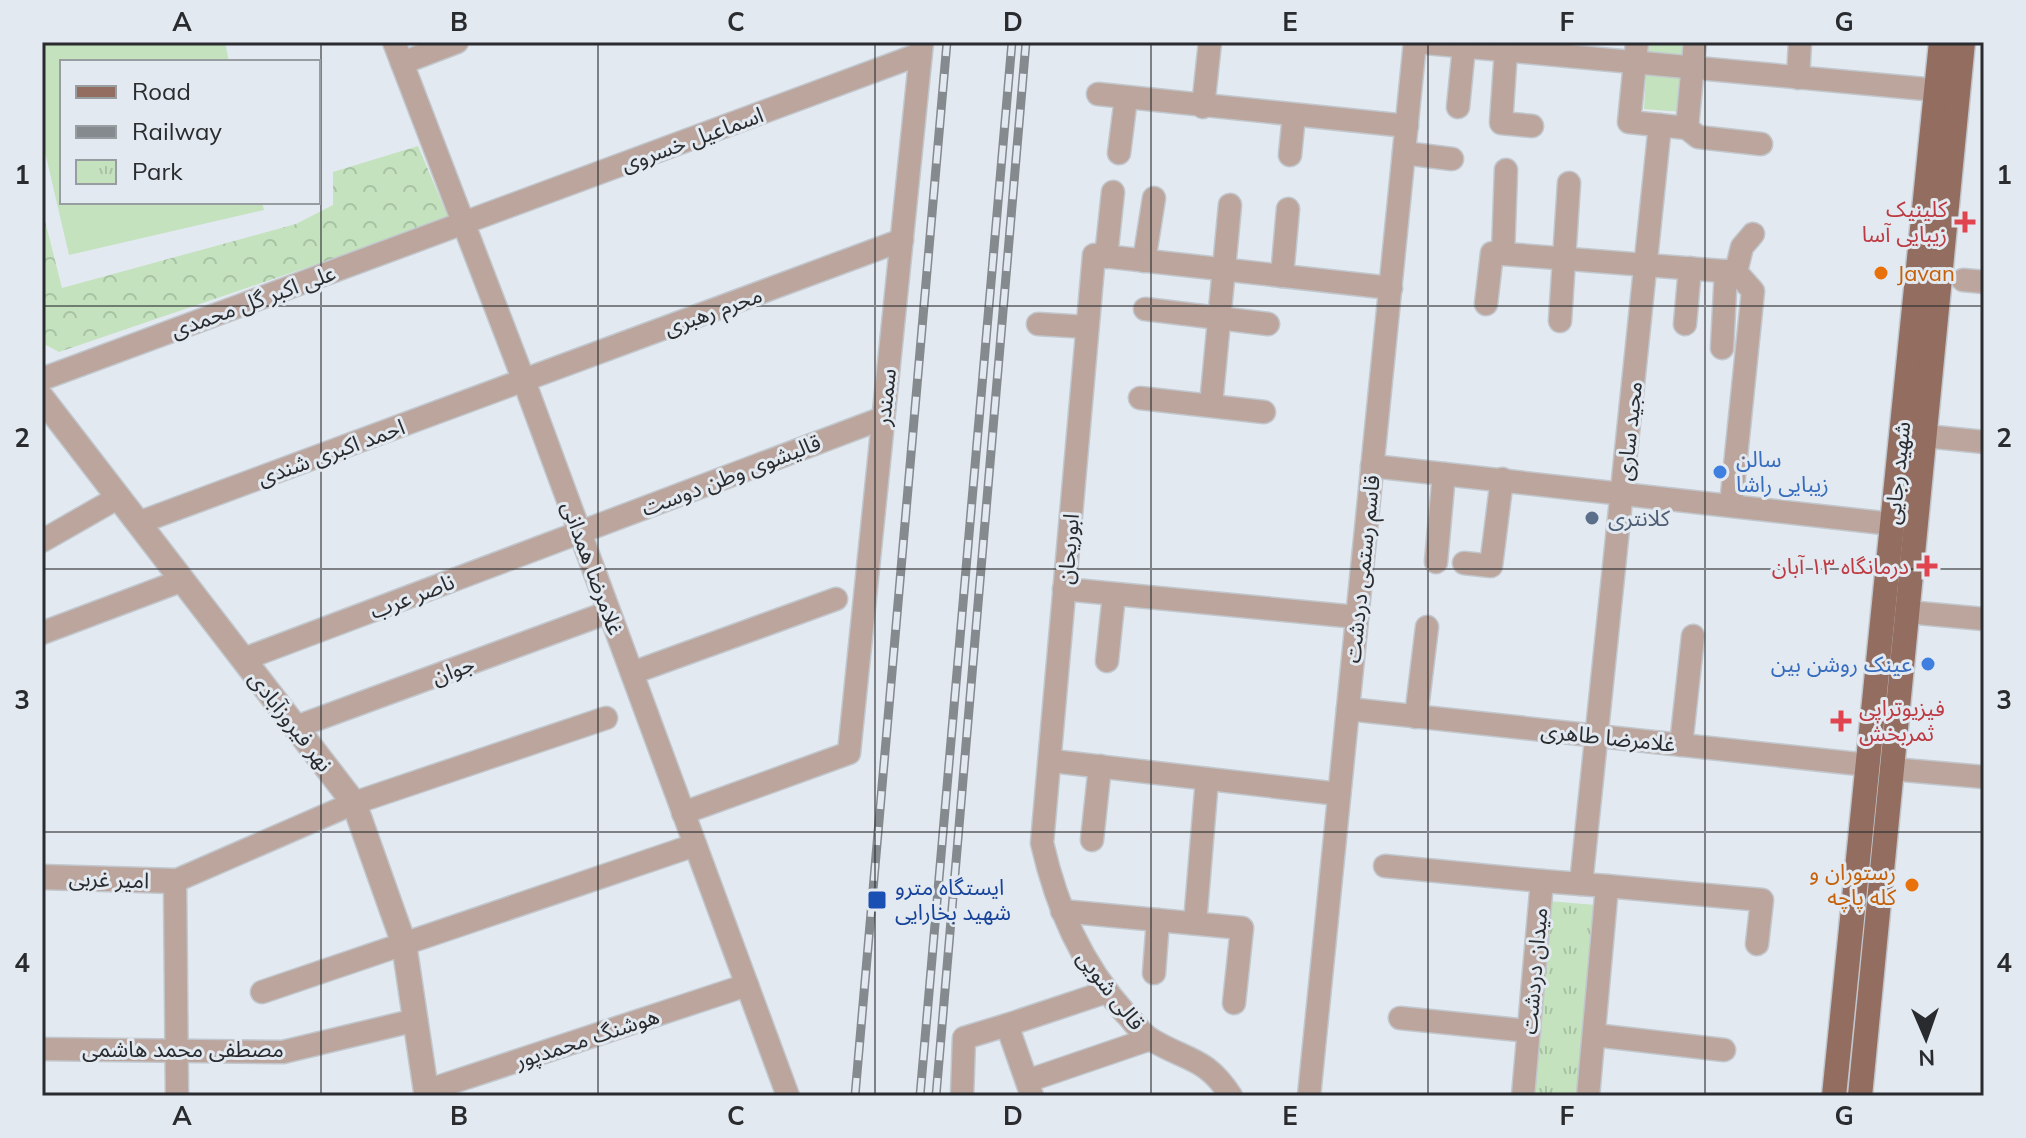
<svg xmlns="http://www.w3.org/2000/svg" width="2026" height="1138" font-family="Mulish,'Noto Sans Arabic',sans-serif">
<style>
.grass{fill:#c4e2be}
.forest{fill:url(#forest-crowns)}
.park{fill:url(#park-tufts)}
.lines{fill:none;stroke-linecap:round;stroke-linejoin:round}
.minor-casing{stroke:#c1c7cd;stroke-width:25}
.tertiary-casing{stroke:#c1c7cd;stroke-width:27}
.primary-casing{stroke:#c1c7cd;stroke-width:27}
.minor{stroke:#bba59d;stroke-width:22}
.tertiary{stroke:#bba59d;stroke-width:24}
.primary{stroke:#936d5f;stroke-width:24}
.rail-casing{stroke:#858a8f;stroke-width:9}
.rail{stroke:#e2e9f0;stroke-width:6;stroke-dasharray:18;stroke-linecap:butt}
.grid{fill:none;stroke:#292b2e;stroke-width:2;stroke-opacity:0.55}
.health-dot{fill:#e0444e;stroke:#e2e9f0;stroke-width:3}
.food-dot{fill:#e8710a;stroke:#e2e9f0;stroke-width:3}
.shop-dot{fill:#3f7fe0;stroke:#e2e9f0;stroke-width:3}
.service-dot{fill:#5c6f8a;stroke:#e2e9f0;stroke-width:3}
.transit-dot{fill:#1a4fb4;stroke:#e2e9f0;stroke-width:3}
.labels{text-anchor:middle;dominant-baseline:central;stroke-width:6;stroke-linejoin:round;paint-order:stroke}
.street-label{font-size:22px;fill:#292b2e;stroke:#e2e9f0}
.health-label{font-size:22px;fill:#be3a42;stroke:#e2e9f0;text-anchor:end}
.food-label{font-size:22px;fill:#c56008;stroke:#e2e9f0;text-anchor:start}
.shop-label{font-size:22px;fill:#366cbe;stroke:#e2e9f0;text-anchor:start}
.service-label{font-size:22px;fill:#4e5e75;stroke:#e2e9f0;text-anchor:start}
.transit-label{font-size:22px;fill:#164399;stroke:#e2e9f0;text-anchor:start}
.neatline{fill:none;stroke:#292b2e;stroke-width:3}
.grid-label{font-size:26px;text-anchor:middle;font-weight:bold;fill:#292b2e}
</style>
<defs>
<pattern id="forest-crowns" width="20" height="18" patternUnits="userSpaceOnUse" patternTransform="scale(2)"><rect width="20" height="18" fill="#c4e2be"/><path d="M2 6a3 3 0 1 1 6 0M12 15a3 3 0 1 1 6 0" fill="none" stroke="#a8c2a4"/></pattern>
<pattern id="park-tufts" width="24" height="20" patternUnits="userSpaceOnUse" patternTransform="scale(2)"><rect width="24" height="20" fill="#c4e2be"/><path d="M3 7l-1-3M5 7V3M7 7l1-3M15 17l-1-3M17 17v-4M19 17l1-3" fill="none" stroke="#a8c2a4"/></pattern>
</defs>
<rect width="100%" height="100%" fill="#e2e9f0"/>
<!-- grass -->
<g class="grass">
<polygon points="42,42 225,42 229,62 62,62 62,202 262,202 264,210 69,255 42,139"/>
<polygon points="1648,42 1686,42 1682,112 1644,109"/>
</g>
<!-- forest -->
<polygon class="forest" points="418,146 449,219 59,352 42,343 42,209 62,288 296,224 333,205 333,172"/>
<!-- park -->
<polygon class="park" points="1549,901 1595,905 1578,1096 1532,1096"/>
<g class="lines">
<defs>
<g id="minor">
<polyline points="394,42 524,381 788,1096"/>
<polyline points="1415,42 1936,90"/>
<polyline points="1637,42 1629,122 1687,128 1695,42"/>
<polyline points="1506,50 1501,123 1532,126"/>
<polyline points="402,63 457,42"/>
<polyline points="1798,78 1800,42"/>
<polyline points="1098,94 1407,126"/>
<polyline points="1203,107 1210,42"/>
<polyline points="1458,107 1464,47"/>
<polyline points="1687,128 1698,137 1761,144"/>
<polyline points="1119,153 1126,98"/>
<polyline points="1404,153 1452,159"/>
<polyline points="1290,155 1294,115"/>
<polyline points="1503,254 1506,170"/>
<polyline points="1106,257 1113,192"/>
<polyline points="1144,261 1154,198"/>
<polyline points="1736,272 1742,247 1753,234"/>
<polyline points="1282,276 1288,209"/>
<polyline points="1963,280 1984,282"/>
<polyline points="1486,304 1492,253 1736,272"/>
<polyline points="1145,309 1268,324"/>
<polyline points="1560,321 1569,183"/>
<polyline points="1038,324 1087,327"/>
<polyline points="1685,324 1690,268"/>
<polyline points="1722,348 1726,271"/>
<polyline points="42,379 920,54"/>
<polyline points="1140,398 1264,412"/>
<polyline points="1211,405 1230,205"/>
<polyline points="1925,436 1984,442"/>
<polyline points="1372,466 1892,524"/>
<polyline points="1731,505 1753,291 1736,272"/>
<polyline points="138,523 902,240"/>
<polyline points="42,541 119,497"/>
<polyline points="1436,562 1444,474"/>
<polyline points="1464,563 1491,566 1502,479"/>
<polyline points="1064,589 1357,617"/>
<polyline points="1907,612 1984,619"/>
<polyline points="42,633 183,580"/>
<polyline points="244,659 883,418"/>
<polyline points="1107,661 1114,595"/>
<polyline points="632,673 836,599"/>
<polyline points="1348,709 1868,765"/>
<polyline points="1416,717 1427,627"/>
<polyline points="296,727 609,612"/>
<polyline points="1681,745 1693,636"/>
<polyline points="1061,762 1339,794"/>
<polyline points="1892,769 1984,777"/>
<polyline points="683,813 849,753 922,42"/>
<polyline points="1092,840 1100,766"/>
<polyline points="1385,866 1542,881"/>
<polyline points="1581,884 1660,125"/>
<polyline points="1607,886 1762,900 1757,944"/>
<polyline points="1062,911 1242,928 1234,1003"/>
<polyline points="1195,923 1207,779"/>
<polyline points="1154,973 1158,920"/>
<polyline points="262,992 695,845"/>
<polyline points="1400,1018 1529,1031"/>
<polyline points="1007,1025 1106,992"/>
<polyline points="1594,1035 1724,1050"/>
<polyline points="42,1049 283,1052 416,1020"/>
<polyline points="1027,1081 1150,1039"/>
<polyline points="426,1091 747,985"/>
<polyline points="177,1096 175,881 354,803 606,718"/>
<polyline points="962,1096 964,1038 1007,1025 1032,1096"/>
<path d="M1231,1096C1206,1057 1187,1061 1152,1040C1142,1035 1134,1022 1126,1014C1081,964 1057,908 1042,843L1094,255L1391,288"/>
<polyline points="1309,1096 1415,42"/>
<polyline points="1523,1096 1542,881 1607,886 1588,1096"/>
</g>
<g id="tertiary">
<polyline points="42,398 354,803 404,944 426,1091 430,1096"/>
<polyline points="42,877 175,881"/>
</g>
<g id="primary">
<polyline points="1834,1096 1941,42"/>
<polyline points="1860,1096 1963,42"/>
</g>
</defs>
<!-- minor casing -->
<use href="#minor" class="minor-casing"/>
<!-- tertiary casing -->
<use href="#tertiary" class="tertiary-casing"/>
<!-- primary casing -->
<use href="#primary" class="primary-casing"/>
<!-- minor -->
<use href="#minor" class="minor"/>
<!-- tertiary -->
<use href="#tertiary" class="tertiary"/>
<!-- primary -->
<use href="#primary" class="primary"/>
<defs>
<g id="rail">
<polyline points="855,1096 947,42"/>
<polyline points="920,1096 1012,42"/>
<polyline points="936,1096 1026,42"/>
</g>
</defs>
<!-- rail casing -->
<use href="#rail" class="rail-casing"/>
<!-- rail -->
<use href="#rail" class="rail"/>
</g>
<!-- grid -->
<path class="grid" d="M321,42V1096M598,42V1096M875,42V1096M1151,42V1096M1428,42V1096M1705,42V1096M42,306H1984M42,569H1984M42,832H1984"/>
<!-- markers -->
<g class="health-dot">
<path d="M1961 210h8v8h8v8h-8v8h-8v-8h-8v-8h8z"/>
<path d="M1923 554h8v8h8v8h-8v8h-8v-8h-8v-8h8z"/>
<path d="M1837 709h8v8h8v8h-8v8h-8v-8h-8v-8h8z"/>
</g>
<g class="food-dot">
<circle cx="1881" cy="273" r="8"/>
<circle cx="1912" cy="885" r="8"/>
</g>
<g class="shop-dot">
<circle cx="1720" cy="472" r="8"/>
<circle cx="1928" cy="664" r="8"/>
</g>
<circle class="service-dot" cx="1592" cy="518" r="8"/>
<rect class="transit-dot" x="867" y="890" width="20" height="20" rx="4"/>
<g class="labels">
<!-- street labels -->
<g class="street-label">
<text transform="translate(692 139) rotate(-20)">اسماعیل خسروی</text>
<text transform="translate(253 301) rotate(-20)">علی اکبر گل محمدی</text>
<text transform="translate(713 311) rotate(-20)">محرم رهبری</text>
<text transform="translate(885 397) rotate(-84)">سمندر</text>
<text transform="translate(1629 431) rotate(-84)">مجید ساری</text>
<text transform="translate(331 452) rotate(-20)">احمد اکبری شندی</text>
<text transform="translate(1897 473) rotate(-84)">شهید رجایی</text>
<text transform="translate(731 475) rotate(-21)">قالیشوی وطن دوست</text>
<text transform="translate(1068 549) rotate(-85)">ابوریحان</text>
<text transform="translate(593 568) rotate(70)">غلامرضا همدانی</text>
<text transform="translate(1362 569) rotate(-84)">قاسم رستمی دردشت</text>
<text transform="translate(412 596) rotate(-21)">ناصر عرب</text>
<text transform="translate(453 670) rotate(-20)">جوان</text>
<text transform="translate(291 721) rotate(52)">نهر فیروزآبادی</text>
<text transform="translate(1608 737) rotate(6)">غلامرضا طاهری</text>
<text transform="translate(109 879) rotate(2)">امیر غربی</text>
<text transform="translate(1534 971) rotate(-85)">میدان دردشت</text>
<text transform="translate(1111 990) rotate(52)">قالی شویی</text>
<text transform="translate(587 1038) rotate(-18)">هوشنگ محمدپور</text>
<text x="183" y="1049">مصطفی محمد هاشمی</text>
</g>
<!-- health labels -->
<g class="health-label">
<text x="1947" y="209">کلینیک<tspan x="1947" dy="25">زیبایی آسا</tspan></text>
<text x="1909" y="566">درمانگاه ۱۳ آبان</text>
<text x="1859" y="708" text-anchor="start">فیزیوتراپی<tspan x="1859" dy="25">ثمربخش</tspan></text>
</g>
<!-- food labels -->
<g class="food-label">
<text x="1897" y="273">Javan</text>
<text x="1896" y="872" text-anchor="end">رستوران و<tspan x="1896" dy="25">کله پاچه</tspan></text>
</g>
<!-- shop labels -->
<g class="shop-label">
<text x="1736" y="459">سالن<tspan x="1736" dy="25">زیبایی راشا</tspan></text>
<text x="1912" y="664" text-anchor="end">عینک روشن بین</text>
</g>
<!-- service labels -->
<g class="service-label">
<text x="1608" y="518">کلانتری</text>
</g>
<!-- transit labels -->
<g class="transit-label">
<text x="895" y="887">ایستگاه مترو<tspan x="895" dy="25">شهید بخارایی</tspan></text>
</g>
</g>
<!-- border -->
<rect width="2026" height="1138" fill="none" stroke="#e2e9f0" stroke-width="88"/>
<!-- legend -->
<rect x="60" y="60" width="260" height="144" fill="#e2e9f0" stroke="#989da2" stroke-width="2"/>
<rect x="76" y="86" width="40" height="12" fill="#936d5f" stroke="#989da2" stroke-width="2"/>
<text x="132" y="100" font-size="24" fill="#292b2e">Road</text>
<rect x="76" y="126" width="40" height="12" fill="#858a8f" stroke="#989da2" stroke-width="2"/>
<text x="132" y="140" font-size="24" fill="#292b2e">Railway</text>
<rect x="76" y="160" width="40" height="24" fill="url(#park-tufts)" stroke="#989da2" stroke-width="2"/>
<text x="132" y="180" font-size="24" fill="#292b2e">Park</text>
<!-- north arrow -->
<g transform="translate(1926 1038) rotate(178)" stroke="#e2e9f0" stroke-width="6" paint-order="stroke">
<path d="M0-6L14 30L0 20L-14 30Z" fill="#292b2e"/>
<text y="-12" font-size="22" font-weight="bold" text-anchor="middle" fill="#292b2e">N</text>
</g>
<rect x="44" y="44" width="1938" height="1050" class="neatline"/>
<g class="grid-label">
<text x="182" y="31">A</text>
<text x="459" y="31">B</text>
<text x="736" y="31">C</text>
<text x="1013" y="31">D</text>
<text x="1290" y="31">E</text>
<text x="1567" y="31">F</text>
<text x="1844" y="31">G</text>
<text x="22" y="184">1</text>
<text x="2004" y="184">1</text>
<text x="22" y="447">2</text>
<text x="2004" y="447">2</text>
<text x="22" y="709">3</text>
<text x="2004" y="709">3</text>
<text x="22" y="972">4</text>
<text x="2004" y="972">4</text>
<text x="182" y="1125">A</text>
<text x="459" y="1125">B</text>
<text x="736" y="1125">C</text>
<text x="1013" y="1125">D</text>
<text x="1290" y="1125">E</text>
<text x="1567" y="1125">F</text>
<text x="1844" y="1125">G</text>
</g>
</svg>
